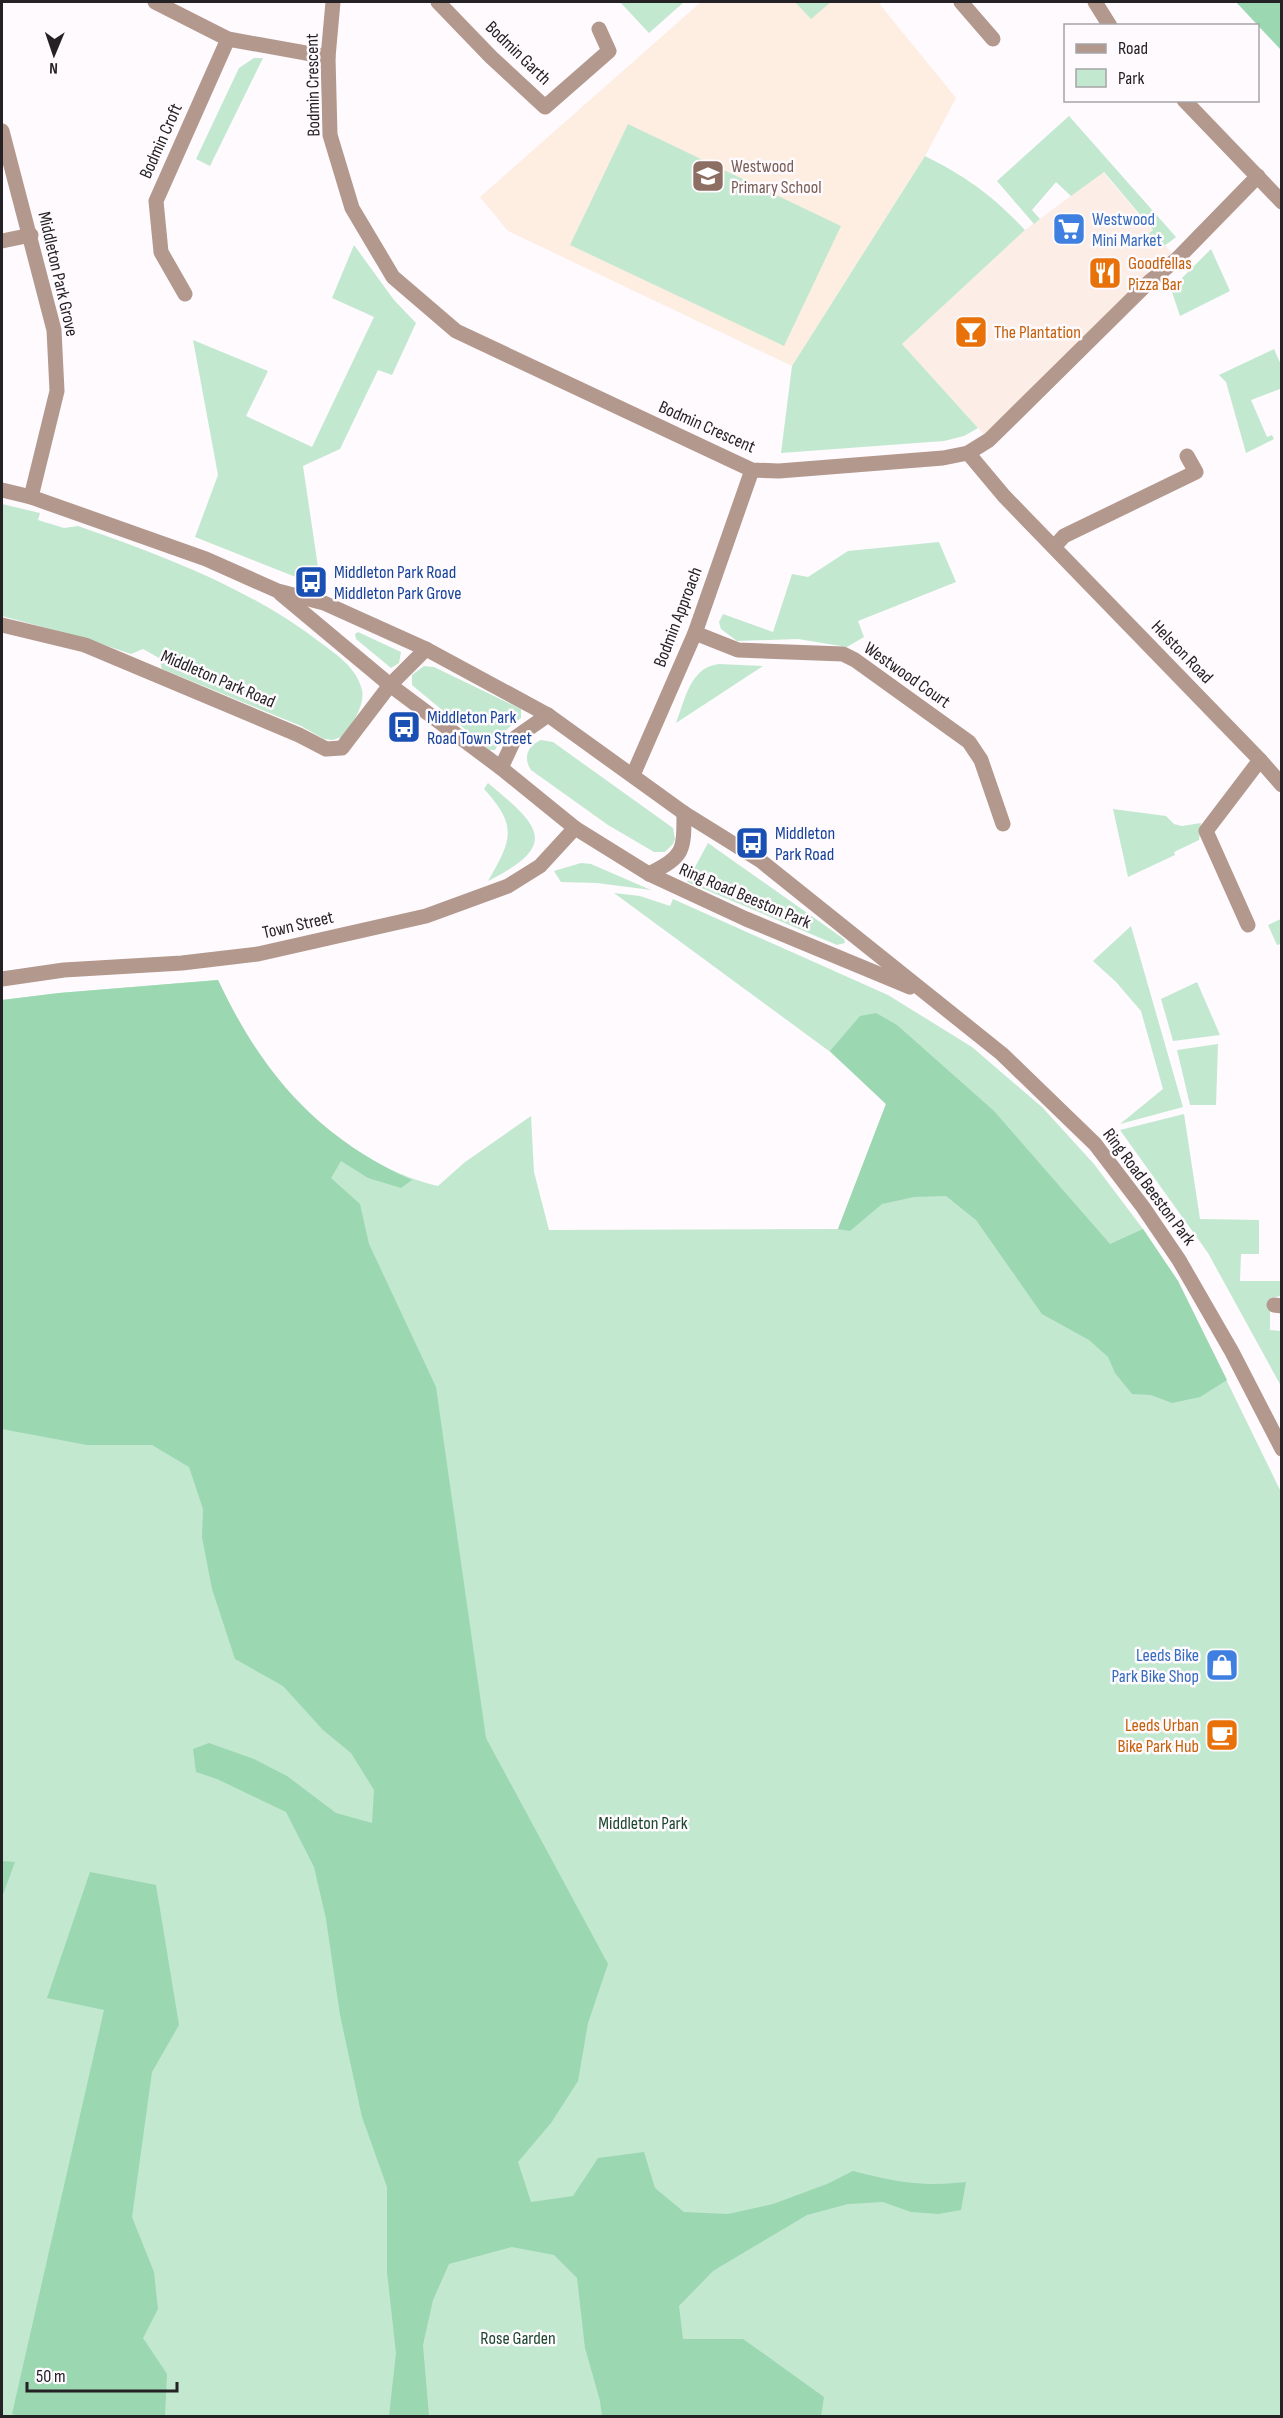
<svg xmlns="http://www.w3.org/2000/svg" width="1283" height="2418" font-family="'Sofia Sans Condensed',sans-serif">
<style>
.commercial{fill:#fceee7}
.education{fill:#feeee2}
.green{fill:#c3e8d0}
.forest{fill:#9bd7b1}
.lines{fill:none;stroke-linecap:round;stroke-linejoin:round}
.minor{stroke:#b3988d;stroke-width:15}
.tertiary{stroke:#b3988d;stroke-width:15}
.labels{text-anchor:middle;dominant-baseline:central;stroke-width:5;stroke-linejoin:round;paint-order:stroke}
.street-label{font-size:18px;fill:#242224;stroke:#fefafe}
.education-label{font-size:18px;fill:#785e54;stroke:#fefafe;text-anchor:start}
.shop-label{font-size:18px;fill:#366cbe;stroke:#fefafe;text-anchor:start}
.food-label{font-size:18px;fill:#c56008;stroke:#fefafe;text-anchor:start}
.transit-label{font-size:18px;fill:#164399;stroke:#fefafe;text-anchor:start}
.park-label{font-size:18px;fill:#1a472e;stroke:#fefafe}
</style>
<rect width="100%" height="100%" fill="#fefafe"/>
<!-- commercial -->
<polygon class="commercial" points="1103,172 1177,259 989,440 902,344 1025,230"/>
<!-- education -->
<polygon class="education" points="701,2 878,2 956,98 925,156 792,366 508,231 480,197"/>
<!-- green -->
<g class="green">
<polygon points="620,2 684,2 649,33"/>
<polygon points="795,2 831,2 811,19"/>
<polygon points="254,58 263,58 210,166 196,159 239,68"/>
<path d="M1069,116L1176,237C1165,246 1160,250 1146,245L1142,240L1153,230L1104,172L1071,196L1056,182L1032,210L1040,219L1034,224L997,181Z"/>
<polygon points="628,124 841,226 784,346 570,245"/>
<path d="M925,156C967,177 993,196 1025,230L902,344L978,428L964,436L944,441L781,453L792,366Z"/>
<polygon points="354,245 394,300 416,323 392,375 378,370 340,449 303,466 321,587 195,537 218,475 193,340 268,371 246,416 312,447 374,317 332,298"/>
<polygon points="1211,249 1230,291 1180,316 1171,289"/>
<polygon points="1274,349 1281,365 1281,391 1280,389 1251,400 1267,437 1272,435 1274,439 1246,453 1226,382 1219,375"/>
<path d="M2,504L40,513L38,520L64,528L78,526C163,556 248,587 321,643C337,655 357,668 362,690C365,707 352,723 344,736L333,740L324,739L301,726L162,669L159,658L143,649L131,654L90,640L2,616Z"/>
<polygon points="939,542 956,582 858,621 864,637 847,647 798,639 737,641 721,629 719,622 723,614 773,632 792,574 808,577 848,551"/>
<polygon points="358,632 401,652 399,663 391,668 356,639 355,634"/>
<path d="M719,664L763,666L676,723C685,700 690,667 719,664Z"/>
<polygon points="424,666 434,667 521,709 521,718 507,729 495,750 490,750 412,685 412,675"/>
<path d="M541,740L553,742L673,828L675,839L673,844L665,852H654L608,825L531,770C523,758 527,746 541,740Z"/>
<path d="M488,783C538,825 562,844 488,881C512,840 518,826 484,789Z"/>
<polygon points="1113,809 1166,816 1174,824 1182,826 1201,823 1199,840 1174,852 1175,855 1128,877"/>
<polygon points="708,843 844,939 845,943 837,945 687,882"/>
<polygon points="581,863 591,864 651,890 597,883 561,882 554,871"/>
<path d="M614,893L640,896L670,906L673,899L888,995L972,1047L1042,1107L1094,1164L1143,1229L1178,1281L1281,1492V2416H2V1000L59,993L218,980C228,1001 238,1022 250,1042C291,1108 361,1168 438,1186L465,1162L531,1116L534,1172L549,1230L838,1229L886,1104L829,1051Z"/>
<polygon points="1281,919 1281,944 1277,945 1268,925"/>
<polygon points="1131,926 1183,1107 1120,1124 1163,1089 1141,1011 1116,982 1093,961"/>
<polygon points="1197,982 1220,1035 1173,1041 1161,999"/>
<polygon points="1218,1044 1216,1105 1190,1105 1177,1050"/>
<polygon points="1184,1114 1200,1219 1259,1220 1259,1254 1241,1254 1240,1281 1281,1281 1281,1296 1270,1298 1270,1330 1281,1331 1281,1386 1208,1253 1120,1130"/>
</g>
<!-- forest -->
<g class="forest">
<polygon points="1236,2 1281,2 1281,50"/>
<path d="M218,980C262,1073 317,1137 412,1180L401,1188L368,1178L341,1161L331,1178L360,1204L369,1244L436,1387L486,1738L608,1964L588,2023L578,2081L551,2123L518,2162L531,2202L573,2196L598,2158L644,2152L655,2188L684,2212L728,2214L773,2204L827,2184L853,2171C897,2182 920,2187 966,2182L961,2210L938,2214L911,2212L883,2202L848,2204L807,2215L713,2271L679,2306L683,2339H743L824,2397L821,2416H602L600,2401L585,2348L577,2278L554,2255L512,2247L449,2264L433,2300L423,2345L429,2416H389L396,2353L387,2272V2187L362,2117L340,2015L326,1919L314,1867L286,1812L217,1779L196,1772L193,1749L209,1743L254,1759L287,1776L336,1813L372,1823L374,1790L351,1753L323,1730L283,1686L235,1659L212,1589L202,1537L203,1509L189,1467L152,1445H87L2,1429V1000L59,993Z"/>
<polygon points="876,1013 897,1025 994,1111 1110,1244 1143,1229 1178,1281 1227,1380 1200,1397 1172,1403 1151,1395 1132,1394 1115,1373 1108,1357 1089,1340 1042,1314 976,1220 946,1196 914,1197 882,1204 850,1231 838,1229 886,1104 830,1051 860,1016"/>
<polygon points="2,1861 15,1862 2,1897"/>
<polygon points="90,1872 156,1885 179,2025 152,2072 132,2217 154,2272 158,2309 143,2338 167,2374 165,2416 20,2416 12,2414 104,2010 47,1998"/>
</g>
<g class="lines">
<!-- minor -->
<g class="minor">
<polyline points="155,2 228,39 328,57"/>
<polyline points="333,2 328,57 330,135 352,208 393,277 456,331 752,470 779,471 943,458 968,453 989,440 1149,282 1177,259 1258,176"/>
<polyline points="438,2 491,57 545,107 609,51 599,29"/>
<polyline points="961,2 993,39"/>
<polyline points="1095,2 1110,26"/>
<polyline points="1184,100 1282,202"/>
<polyline points="2,131 54,330 57,391 31,497"/>
<polyline points="2,241 31,235"/>
<polyline points="185,294 161,252 156,201 228,39"/>
<polyline points="968,453 1004,496 1260,760 1282,785"/>
<polyline points="1054,547 1064,536 1196,472 1187,456"/>
<polyline points="2,625 85,645 299,735 326,749 342,748 390,685 426,649"/>
<polyline points="695,633 738,650 843,654 855,660 969,742 981,760 1003,824"/>
<polyline points="633,775 695,633 752,470"/>
<polyline points="1248,925 1206,831 1260,760"/>
<polyline points="1274,1305 1282,1306"/>
</g>
<!-- tertiary -->
<g class="tertiary">
<polyline points="2,490 31,497 206,559 278,591 324,603 426,649 548,715 684,813 761,861 1002,1054 1095,1144 1143,1207 1179,1260 1232,1352 1282,1449"/>
<polyline points="281,594 390,685 501,768 575,828 649,874 746,919 910,987"/>
<polyline points="501,768 515,738 548,715"/>
<path d="M649,874C684,856 684,852 684,813"/>
<polyline points="2,979 64,970 182,963 258,954 426,916 508,886 540,866 575,828"/>
</g>
</g>
<!-- icons -->
<defs>
<symbol id="school-square" viewBox="-11 -11 22 22"><rect x="-9" y="-9" width="18" height="18" rx="4" fill="#8d6e63" stroke="#fefafe"/><path d="M0-5L7-2L0 1L-7-2ZM-4 1L0 2.5L4 1V4Q0 6-4 4Z" fill="#fff"/></symbol>
<symbol id="supermarket-square" viewBox="-11 -11 22 22"><rect x="-9" y="-9" width="18" height="18" rx="4" fill="#3f7fe0" stroke="#fefafe"/><path d="M-6-5.5h2.5l.6 2H6L4.5 2H-2.5L-4.4-4H-6ZM-1.5 3.2a1.3 1.3 0 1 0 .1 0ZM3 3.2a1.3 1.3 0 1 0 .1 0Z" fill="#fff"/></symbol>
<symbol id="restaurant-square" viewBox="-11 -11 22 22"><rect x="-9" y="-9" width="18" height="18" rx="4" fill="#e8710a" stroke="#fefafe"/><path d="M-5-6h1v4h1v-4h1v4h1v-4h1v5L-1.5 .5V6h-2V.5L-5-1ZM5-6V6H3V1.5H1.5Q1.5-4 5-6Z" fill="#fff"/></symbol>
<symbol id="bar-square" viewBox="-11 -11 22 22"><rect x="-9" y="-9" width="18" height="18" rx="4" fill="#e8710a" stroke="#fefafe"/><path d="M-6-5H6L.8 .8V4.5H3.5V6h-7V4.5H-.8V.8Z" fill="#fff"/></symbol>
<symbol id="bus-square" viewBox="-11 -11 22 22"><rect x="-9" y="-9" width="18" height="18" rx="4" fill="#1a4fb4" stroke="#fefafe"/><path d="M-5-6H5V4H4V6H2V4H-2V6H-4V4H-5ZM-3.5-4V0h7V-4ZM-3.5 1.2v1.5H-2V1.2ZM2 1.2v1.5H3.5V1.2Z" fill="#fff"/></symbol>
<symbol id="shop-square" viewBox="-11 -11 22 22"><rect x="-9" y="-9" width="18" height="18" rx="4" fill="#3f7fe0" stroke="#fefafe"/><path d="M-5-2.5h2.3a2.7 3.5 0 0 1 5.4 0H5L5.5 6h-11ZM-1.5-2.5h3a1.5 2.3 0 0 0-3 0Z" fill="#fff"/></symbol>
<symbol id="cafe-square" viewBox="-11 -11 22 22"><rect x="-9" y="-9" width="18" height="18" rx="4" fill="#e8710a" stroke="#fefafe"/><path d="M-5.5-4.5H6V0H3Q3 3.5 0 3.5H-2.5Q-5.5 3.5-5.5 0ZM3-3.2v2h1.7v-2ZM-6 4.5H4V6H-6Z" fill="#fff"/></symbol>
</defs>
<g fill-rule="evenodd">
<use href="#school-square" x="689" y="157" width="38" height="38"/>
<use href="#supermarket-square" x="1050" y="210" width="38" height="38"/>
<use href="#restaurant-square" x="1086" y="254" width="38" height="38"/>
<use href="#bar-square" x="952" y="313" width="38" height="38"/>
<use href="#bus-square" x="292" y="563" width="38" height="38"/>
<use href="#bus-square" x="385" y="708" width="38" height="38"/>
<use href="#bus-square" x="733" y="824" width="38" height="38"/>
<use href="#shop-square" x="1203" y="1646" width="38" height="38"/>
<use href="#cafe-square" x="1203" y="1716" width="38" height="38"/>
</g>
<g class="labels">
<!-- street labels -->
<g class="street-label">
<text transform="translate(518 53) rotate(44)">Bodmin Garth</text>
<text transform="translate(313 85) rotate(-91)">Bodmin Crescent</text>
<text transform="translate(161 141) rotate(-66)">Bodmin Croft</text>
<text transform="translate(58 274) rotate(77)">Middleton Park Grove</text>
<text transform="translate(707 427) rotate(24)">Bodmin Crescent</text>
<text transform="translate(678 617) rotate(-69)">Bodmin Approach</text>
<text transform="translate(1182 652) rotate(46)">Helston Road</text>
<text transform="translate(907 675) rotate(35)">Westwood Court</text>
<text transform="translate(218 679) rotate(23)">Middleton Park Road</text>
<text transform="translate(745 896) rotate(23)">Ring Road Beeston Park</text>
<text transform="translate(298 925) rotate(-13)">Town Street</text>
<text transform="translate(1149 1187) rotate(53)">Ring Road Beeston Park</text>
</g>
<!-- education labels -->
<g class="education-label">
<text x="731" y="166">Westwood<tspan x="731" dy="21">Primary School</tspan></text>
</g>
<!-- shop labels -->
<g class="shop-label">
<text x="1092" y="219">Westwood<tspan x="1092" dy="21">Mini Market</tspan></text>
<text x="1199" y="1655" text-anchor="end">Leeds Bike<tspan x="1199" dy="21">Park Bike Shop</tspan></text>
</g>
<!-- food labels -->
<g class="food-label">
<text x="1128" y="263">Goodfellas<tspan x="1128" dy="21">Pizza Bar</tspan></text>
<text x="994" y="332">The Plantation</text>
<text x="1199" y="1725" text-anchor="end">Leeds Urban<tspan x="1199" dy="21">Bike Park Hub</tspan></text>
</g>
<!-- transit labels -->
<g class="transit-label">
<text x="334" y="572">Middleton Park Road<tspan x="334" dy="21">Middleton Park Grove</tspan></text>
<text x="427" y="717">Middleton Park<tspan x="427" dy="21">Road Town Street</tspan></text>
<text x="775" y="833">Middleton<tspan x="775" dy="21">Park Road</tspan></text>
</g>
<!-- park labels -->
<g class="park-label">
<text x="643" y="1823">Middleton Park</text>
<text x="518" y="2338">Rose Garden</text>
</g>
</g>
<!-- border -->
<rect width="1283" height="2418" fill="none" stroke="#242224" stroke-width="6"/>
<!-- legend -->
<rect x="1064" y="24" width="195" height="78" fill="#fefafe" stroke="#a7a4a7" stroke-width="1.5"/>
<rect x="1076" y="44" width="30" height="9" fill="#b3988d" stroke="#a7a4a7" stroke-width="1.5"/>
<text x="1118" y="54" font-size="18" fill="#242224">Road</text>
<rect x="1076" y="69" width="30" height="18" fill="#c3e8d0" stroke="#a7a4a7" stroke-width="1.5"/>
<text x="1118" y="84" font-size="18" fill="#242224">Park</text>
<!-- north arrow -->
<g transform="translate(54 54) rotate(182)" stroke="#fefafe" stroke-width="4.5" paint-order="stroke">
<path d="M0-4.5L10 22L0 15L-10 22Z" fill="#242224"/>
<text y="-9" font-size="16" font-weight="bold" text-anchor="middle" fill="#242224">N</text>
</g>
<!-- scale -->
<path d="M27 2382v9h150v-9" fill="none" stroke="#242224" stroke-width="3"/>
<text x="36" y="2382" font-size="18" fill="#242224" stroke="#fefafe" stroke-width="4.5" paint-order="stroke">50 m</text>
</svg>
